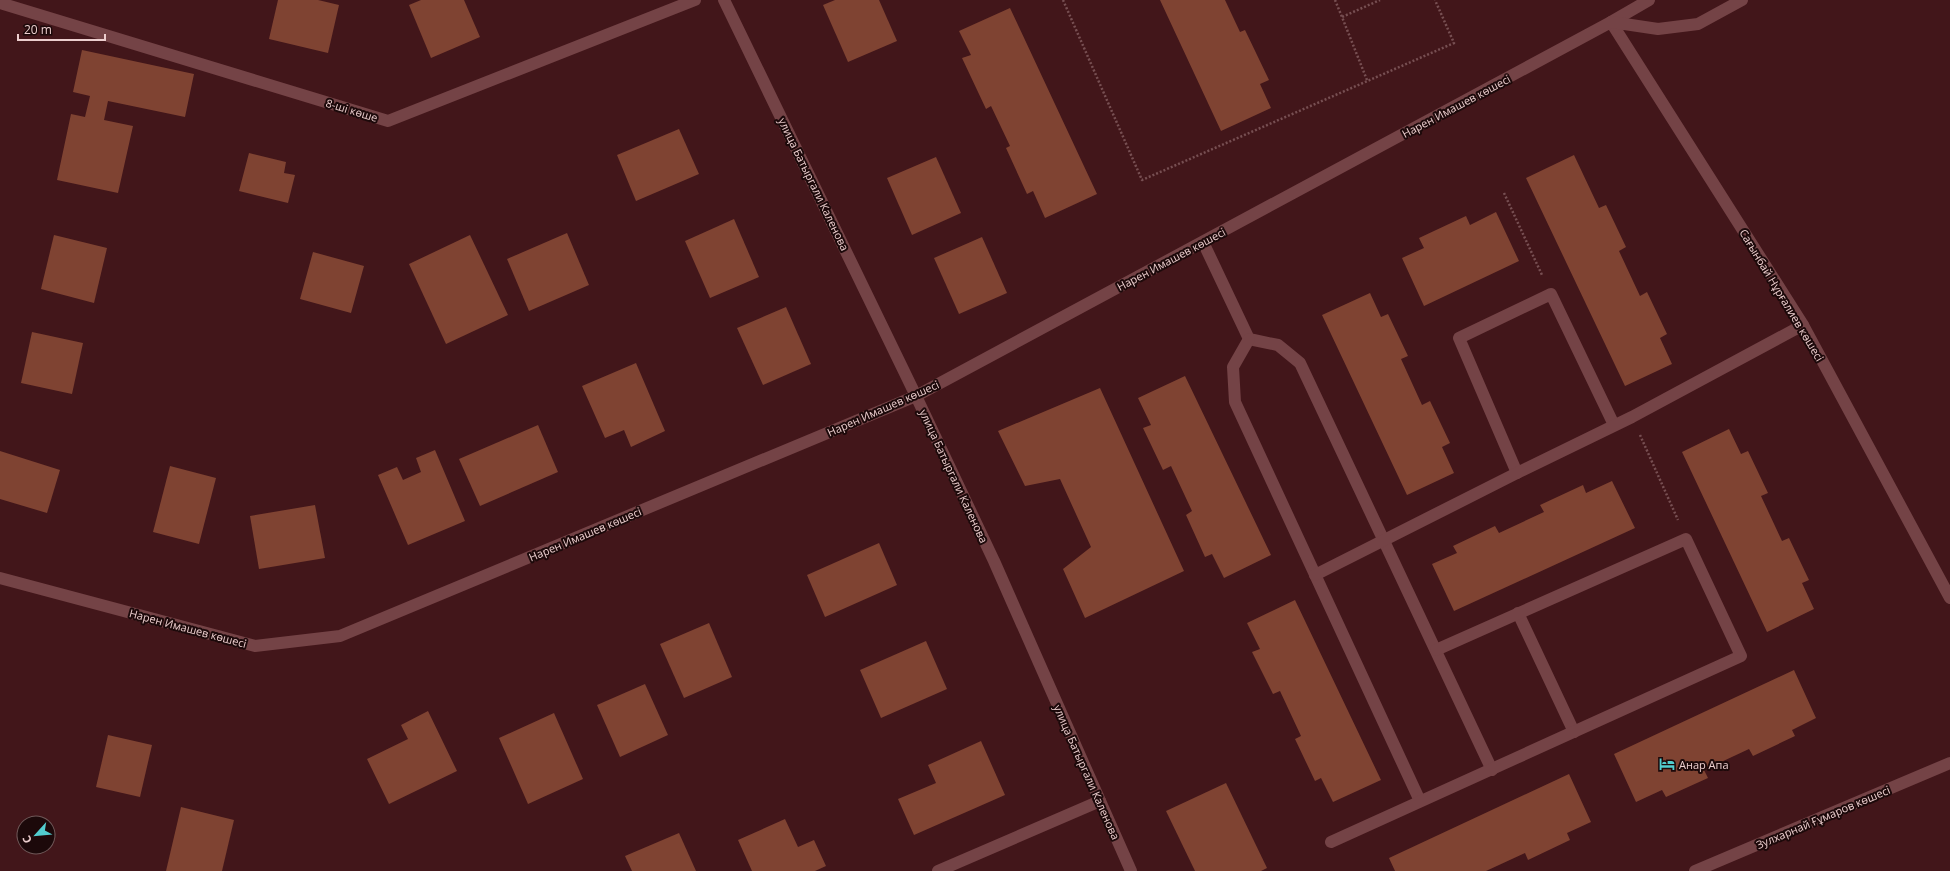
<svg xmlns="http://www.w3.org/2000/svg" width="1950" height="871" font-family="'Open Sans',sans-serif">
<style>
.building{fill:#7f4332}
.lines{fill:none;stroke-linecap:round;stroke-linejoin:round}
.path{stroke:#774f52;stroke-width:2.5;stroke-dasharray:2 2;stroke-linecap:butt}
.minor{stroke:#744346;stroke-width:12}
.labels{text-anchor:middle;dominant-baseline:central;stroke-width:4;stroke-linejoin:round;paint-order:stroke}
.street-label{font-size:11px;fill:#eccece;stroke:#1c090a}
.poi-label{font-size:11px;fill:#eccece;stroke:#1c090a;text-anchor:start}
</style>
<rect width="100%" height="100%" fill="#42161a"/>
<!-- building -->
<g class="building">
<polygon points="278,0 318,0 339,5 328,53 269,39"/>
<polygon points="421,0 464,0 480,37 431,58 409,5"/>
<polygon points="835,0 879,0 897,41 848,62 823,5"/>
<polygon points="1160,0 1225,0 1240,32 1245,30 1269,80 1260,84 1271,108 1221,131"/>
<polygon points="1010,8 1097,194 1045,218 1033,191 1027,194 1006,148 1010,146 991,106 986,109 962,58 971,55 959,31"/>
<polygon points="82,50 194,74 185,117 108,101 104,120 133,126 118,193 57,180 71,114 85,117 90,96 73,92"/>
<polygon points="679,129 699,174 636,201 617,155"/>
<polygon points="249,153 286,162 284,173 295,175 288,203 239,191"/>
<polygon points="1574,155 1599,208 1606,205 1626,247 1619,251 1640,296 1647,292 1667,334 1660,338 1672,364 1625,386 1526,178"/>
<polygon points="936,157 961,213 912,235 887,178"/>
<polygon points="1496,212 1519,261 1424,306 1402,258 1424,248 1419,238 1466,216 1470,225"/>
<polygon points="734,219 759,277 710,298 685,241"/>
<polygon points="567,233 589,285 529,311 507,259"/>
<polygon points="54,235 107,248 94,303 41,289"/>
<polygon points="470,235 508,315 446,344 409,264"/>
<polygon points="982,237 1007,293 959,314 934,258"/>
<polygon points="313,252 364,266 351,313 300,299"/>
<polygon points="1370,293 1381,317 1388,314 1408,356 1401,359 1422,405 1430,401 1450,443 1442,447 1454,473 1407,495 1322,315"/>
<polygon points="786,307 811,364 763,385 737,328"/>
<polygon points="32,332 83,343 72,394 21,383"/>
<polygon points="636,363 665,431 631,447 624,430 605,438 582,386"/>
<polygon points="1185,376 1271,555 1224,578 1212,554 1205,557 1186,515 1192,511 1171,466 1163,470 1143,428 1151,425 1138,398"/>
<polygon points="1100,388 1184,571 1085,618 1063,569 1091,547 1060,479 1025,486 998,431"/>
<polygon points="538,425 558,472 480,506 459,459"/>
<polygon points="1729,429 1741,454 1748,451 1768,493 1761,496 1782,541 1789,538 1809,580 1802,583 1814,609 1767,632 1682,452"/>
<polygon points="435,450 465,521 408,545 378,475 397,467 403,480 421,472 416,458"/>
<polygon points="0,451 60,470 47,513 0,499"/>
<polygon points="170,466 216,478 199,544 153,532"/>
<polygon points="1612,481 1635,528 1454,611 1432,564 1457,553 1453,546 1495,526 1499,533 1544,512 1540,505 1583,485 1586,493"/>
<polygon points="315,505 325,558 259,569 250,516"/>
<polygon points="879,543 897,585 825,617 807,575"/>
<polygon points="1295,600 1381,780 1333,802 1321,778 1315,781 1295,739 1301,736 1280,691 1273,694 1252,652 1260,649 1247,623"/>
<polygon points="709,623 732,677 684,698 660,644"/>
<polygon points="926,641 947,689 881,718 860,670"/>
<polygon points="1794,670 1816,718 1792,730 1795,736 1753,756 1749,749 1704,770 1708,778 1666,797 1662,790 1636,802 1614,754"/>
<polygon points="645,684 668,735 620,757 597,705"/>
<polygon points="428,711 457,771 389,804 367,759 408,739 401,725"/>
<polygon points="554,713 583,779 528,804 499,738"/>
<polygon points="108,735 152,745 140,797 96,787"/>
<polygon points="981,741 1005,795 914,835 898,799 936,783 928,765"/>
<polygon points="1569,774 1591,822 1567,833 1570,840 1528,860 1525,853 1486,871 1395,871 1389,858"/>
<polygon points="1226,783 1267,868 1261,871 1195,871 1166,811"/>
<polygon points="181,807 234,820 222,871 166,871"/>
<polygon points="785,819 798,847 814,840 826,866 815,871 752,871 738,840"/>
<polygon points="679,833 696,871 632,871 625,856"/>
</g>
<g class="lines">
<!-- path -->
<g class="path">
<polyline points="1063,0 1142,180 1454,43 1435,0"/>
<polyline points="1335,0 1342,17"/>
<polyline points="1367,80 1342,17 1380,0"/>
<polyline points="1504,193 1542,275"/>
<polyline points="1640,435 1678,520"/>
</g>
<!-- minor -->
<g class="minor">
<polyline points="724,0 916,396 994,561 1131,871"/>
<polyline points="1649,0 1611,22 1803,325 1950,598"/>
<polyline points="0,3 388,121 695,0"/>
<polyline points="1203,242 1249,339 1278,345 1300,363 1492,770"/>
<polyline points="1249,339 1233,367 1235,402 1420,801"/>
<polyline points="1517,473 1459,338 1551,294 1614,425"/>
<polyline points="1315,575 1517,473 1632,417 1803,325"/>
<polyline points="0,578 255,646 340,636 916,396 1611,22 1658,29 1698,24 1742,0"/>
<polyline points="1518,613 1574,732"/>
<polyline points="1331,842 1741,656 1686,539 1436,650"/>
<polyline points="938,871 1100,801"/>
<polyline points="1695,871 1950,763"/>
</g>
</g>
<!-- icons -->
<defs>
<symbol id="hotel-bare" viewBox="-9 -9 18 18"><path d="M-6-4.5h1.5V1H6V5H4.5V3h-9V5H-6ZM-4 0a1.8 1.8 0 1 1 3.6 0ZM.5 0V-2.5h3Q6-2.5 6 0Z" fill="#52cdcf" stroke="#1c090a" stroke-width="2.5" paint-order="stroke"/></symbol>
</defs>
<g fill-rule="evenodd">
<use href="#hotel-bare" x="1656" y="753" width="22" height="22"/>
</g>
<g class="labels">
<!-- street labels -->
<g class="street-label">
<text transform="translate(1456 106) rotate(-28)">Нарен Имашев көшесi</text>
<text transform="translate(352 110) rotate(17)">8-шi көше</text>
<text transform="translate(814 184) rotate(64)">улица Батыргали Каленова</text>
<text transform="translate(1171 259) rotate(-28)">Нарен Имашев көшесi</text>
<text transform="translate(1782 295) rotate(59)">Сағынбай Нұрғалиев көшесі</text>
<text transform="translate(883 408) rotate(-24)">Нарен Имашев көшесi</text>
<text transform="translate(954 476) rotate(65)">улица Батыргали Каленова</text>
<text transform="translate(585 534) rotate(-23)">Нарен Имашев көшесi</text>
<text transform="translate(188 628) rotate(15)">Нарен Имашев көшесi</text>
<text transform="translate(1087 772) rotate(66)">улица Батыргали Каленова</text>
<text transform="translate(1823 817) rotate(-23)">Зулхарнай Ғұмаров көшесі</text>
</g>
<!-- poi labels -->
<g class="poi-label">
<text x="1679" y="764">Анар Апа</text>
</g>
</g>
<!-- north arrow -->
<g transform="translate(36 835) rotate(243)"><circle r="19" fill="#1c090a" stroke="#6f5858"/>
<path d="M0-3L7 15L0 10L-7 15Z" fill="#52cdcf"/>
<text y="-6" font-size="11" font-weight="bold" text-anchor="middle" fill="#eccece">С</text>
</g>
<!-- scale -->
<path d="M18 34v6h87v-6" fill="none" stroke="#eccece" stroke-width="2"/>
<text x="24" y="34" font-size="12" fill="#eccece" stroke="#1c090a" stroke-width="3" paint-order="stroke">20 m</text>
</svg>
